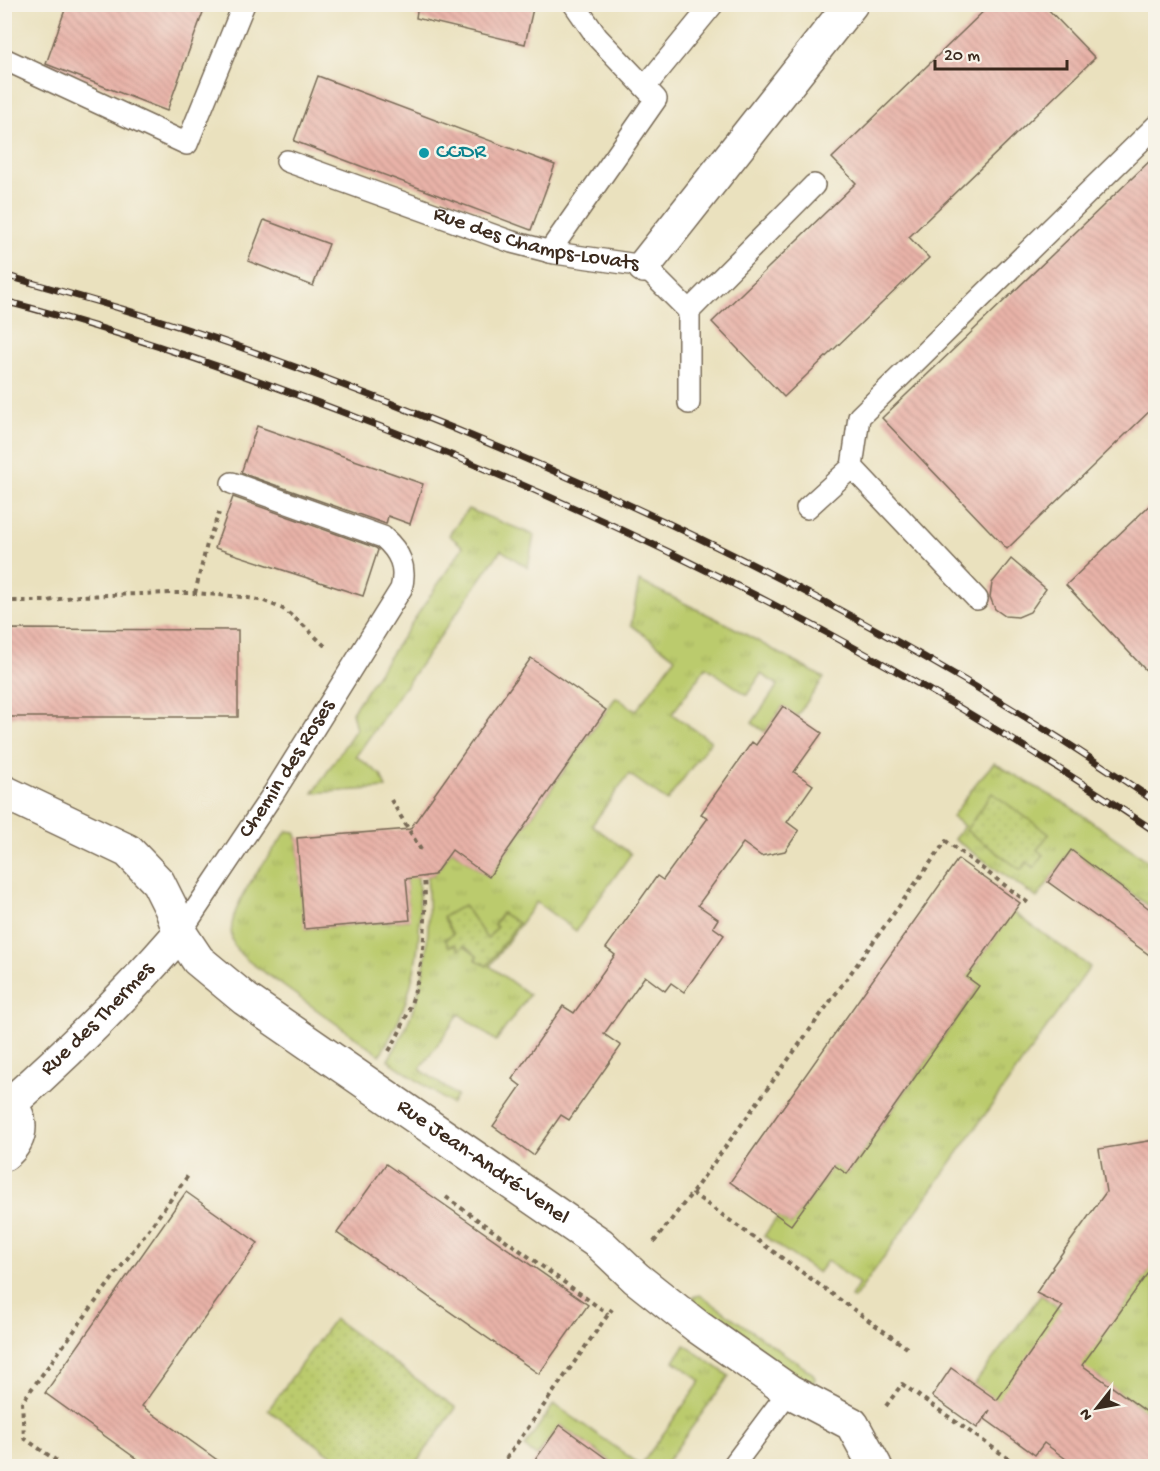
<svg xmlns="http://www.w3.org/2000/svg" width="1160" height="1471" font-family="'Gochi Hand',sans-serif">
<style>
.grass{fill:url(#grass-tufts);stroke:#7b7a46;stroke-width:1.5;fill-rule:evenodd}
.park{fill:url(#park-dots);stroke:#7b7a46;stroke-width:1.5}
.building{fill:url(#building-back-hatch)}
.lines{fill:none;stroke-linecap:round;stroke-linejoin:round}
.lane-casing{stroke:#786a56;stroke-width:24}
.street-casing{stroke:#786a56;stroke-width:36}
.path{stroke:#786a56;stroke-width:4;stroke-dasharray:4.5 4.5;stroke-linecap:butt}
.lane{stroke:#fff;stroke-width:21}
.street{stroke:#fff;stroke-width:33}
.rail-casing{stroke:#3b2a1e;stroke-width:7}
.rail{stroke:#f7f3e8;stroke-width:4.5;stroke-dasharray:14;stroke-linecap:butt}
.culture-dot{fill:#0f9aa8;stroke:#f7f3e8;stroke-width:2}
.labels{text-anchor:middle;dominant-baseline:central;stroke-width:5;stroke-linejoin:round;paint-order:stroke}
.culture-label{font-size:22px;fill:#0d838f;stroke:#f7f3e8;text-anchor:start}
.street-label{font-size:22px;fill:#3b2a1e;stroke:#f7f3e8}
</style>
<defs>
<pattern id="grass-tufts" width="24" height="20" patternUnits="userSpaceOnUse" patternTransform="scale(1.5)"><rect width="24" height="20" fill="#bbcb6d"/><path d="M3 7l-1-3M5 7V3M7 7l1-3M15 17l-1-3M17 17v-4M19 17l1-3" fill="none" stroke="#a2ae5e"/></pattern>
<pattern id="park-dots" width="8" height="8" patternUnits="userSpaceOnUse" patternTransform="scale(1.5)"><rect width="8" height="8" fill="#bbcb6d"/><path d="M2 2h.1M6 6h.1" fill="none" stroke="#a2ae5e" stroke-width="1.8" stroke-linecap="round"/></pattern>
<pattern id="building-back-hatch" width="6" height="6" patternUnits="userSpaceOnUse" patternTransform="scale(1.5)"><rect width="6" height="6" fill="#e8b2a8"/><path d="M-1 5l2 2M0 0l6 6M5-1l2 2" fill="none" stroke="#c89990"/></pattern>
</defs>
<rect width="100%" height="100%" fill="#f7f3e8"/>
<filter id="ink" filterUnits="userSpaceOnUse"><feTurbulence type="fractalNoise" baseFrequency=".0167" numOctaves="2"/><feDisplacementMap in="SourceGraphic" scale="12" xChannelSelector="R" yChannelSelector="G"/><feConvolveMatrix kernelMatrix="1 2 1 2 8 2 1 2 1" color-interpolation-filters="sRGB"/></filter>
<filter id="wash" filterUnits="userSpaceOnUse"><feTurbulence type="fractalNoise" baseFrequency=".008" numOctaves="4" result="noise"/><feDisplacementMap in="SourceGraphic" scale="24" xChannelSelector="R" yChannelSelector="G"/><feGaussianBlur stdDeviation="1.35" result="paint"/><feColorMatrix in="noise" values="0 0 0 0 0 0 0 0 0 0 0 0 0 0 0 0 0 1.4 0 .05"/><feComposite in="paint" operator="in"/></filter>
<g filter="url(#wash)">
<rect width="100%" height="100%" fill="#eae1be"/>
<!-- grass -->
<g class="grass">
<polygon points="468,509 534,535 528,568 501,550 356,756 381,775 386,788 313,793 356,729 352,712 463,547 449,535"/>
<path d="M639,581L727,624L824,678L797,716L783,706L765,732L752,723L778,685L761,674L747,695L706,667L672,714L711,741L667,801L629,774L592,825L631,854L576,931L536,902L490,966L529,995L496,1041L459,1014L420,1069L457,1096L451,1104L388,1060C425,1003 432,942 427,876L434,875L452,850L489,877L616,697L636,711L675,658L631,625ZM517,923L487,966L475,959L477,956L464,946L445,939L453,934L487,940L497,927L495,925Z"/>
<path d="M994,763L1069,806L1155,866V910L1071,850L1037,898L954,839L964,826L952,817L977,782ZM992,794L1037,851L1035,867L1027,862L1021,869Z"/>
<path d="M287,831L295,832L297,838L305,929L409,920L406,878L418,877C424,941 415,1000 380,1055L261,970C251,963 240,956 234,945C219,914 269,857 287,831Z"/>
<polygon points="999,902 1090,967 854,1299 851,1297 859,1284 827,1261 818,1273 764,1236 778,1216 791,1225 834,1165 847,1174 979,987 967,977 1006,922"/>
<polygon points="1155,1263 1155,1418 1094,1374 997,1401 974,1384 1041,1295 1088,1330 1118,1315"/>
<polygon points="700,1295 812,1373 815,1378 814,1382 809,1385 695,1307 692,1302 692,1297"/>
<polygon points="685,1345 729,1376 664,1466 618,1466 560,1425 537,1456 524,1447 554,1404 641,1465 701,1381 674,1361"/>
</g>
<!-- park -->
<g class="park">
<polygon points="992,793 1049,834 1037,850 1043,855 1034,868 1027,862 1021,870 966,830"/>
<polygon points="464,905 487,939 497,927 494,925 502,913 518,923 487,966 475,959 477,956 464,946 459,950 455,944 449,947 445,939 453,934 443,917"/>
<polygon points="334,1319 456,1408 414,1466 347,1466 268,1410"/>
</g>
<g id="blocks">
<!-- building -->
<g class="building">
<polygon points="67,4 206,4 167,111 46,64"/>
<polygon points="418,4 534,4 525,44 416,18"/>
<polygon points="991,4 1043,4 1095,58 909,237 929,258 784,397 712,322 856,183 832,158"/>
<polygon points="318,76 555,165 531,230 294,141"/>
<polygon points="1155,156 1155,406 1007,549 882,418"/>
<polygon points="264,220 329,244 313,286 248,261"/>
<polygon points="257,426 423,484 410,524 388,516 386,524 241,473"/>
<polygon points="233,497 376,548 378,550 363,596 215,548"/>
<polygon points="1155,500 1155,680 1066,585"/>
<polygon points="1011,559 1046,589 1030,612 1018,617 1005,616 995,609 990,597 992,583"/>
<polygon points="4,629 238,630 238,717 4,717"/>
<polygon points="531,658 606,710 489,877 452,850 434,875 406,879 410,920 304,929 297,838 410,829"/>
<polygon points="783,706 822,733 794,772 813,785 787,822 799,831 785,851 761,856 743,843 698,905 718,919 713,927 724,935 684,992 671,983 665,991 645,976 604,1034 621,1046 569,1120 561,1115 533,1155 493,1126 521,1086 512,1079 563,1006 574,1013 615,955 606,948 657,876 663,880 708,818 701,814 752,742 756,745"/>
<polygon points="1071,850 1155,913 1155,959 1048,882"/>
<polygon points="958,859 1020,903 967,977 979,986 847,1174 834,1165 791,1225 730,1182"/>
<polygon points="1155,1140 1155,1263 1082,1365 1155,1418 1155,1467 1077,1467 1044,1443 1035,1455 985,1419 990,1410 977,1428 932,1396 951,1368 997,1400 1063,1306 1036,1293 1053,1268 1052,1267 1106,1192 1099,1149"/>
<polygon points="386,1164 588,1305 539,1374 337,1233"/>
<polygon points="186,1192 258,1243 142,1406 227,1467 148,1467 45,1393"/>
<polygon points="560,1425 618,1467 530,1467"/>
</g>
</g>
</g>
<g filter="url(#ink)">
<use href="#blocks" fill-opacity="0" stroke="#786a56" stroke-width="1.5"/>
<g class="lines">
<defs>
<g id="lane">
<polyline points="4,59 187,144 244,4"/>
<polyline points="645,87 713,4"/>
<path id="s1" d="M287,161L512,242L555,253L644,266L689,311L814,185"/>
<polyline points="549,252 656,99 597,37 574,4"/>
<polyline points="689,403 689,311"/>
<polyline points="807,508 852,467"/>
<polyline points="977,599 852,467 859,417 1156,126"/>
<path id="s2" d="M180,933L273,794L401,589C407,567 400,552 383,537L232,483"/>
<polyline points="733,1466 789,1391"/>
</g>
<g id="street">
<polyline points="644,266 851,4"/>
<path id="s3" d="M4,792L128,851L158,882L171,908L180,933L198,960L245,999L600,1244L636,1278L698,1327L789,1391L852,1424L875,1466"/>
<path d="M4,1100C24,1114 24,1139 4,1154"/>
<path id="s4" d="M10,1104C70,1051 128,993 180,933"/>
</g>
</defs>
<!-- lane casing -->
<use href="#lane" class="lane-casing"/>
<!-- street casing -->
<use href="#street" class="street-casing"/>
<!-- path -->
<g class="path">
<polyline points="195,593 207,544 219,513"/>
<polyline points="4,601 47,601 79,596 171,593 195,593 242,597 264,601 283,609 302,624 326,647"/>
<polyline points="391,800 421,850"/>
<path d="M389,1051C422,997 428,938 424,876"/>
<polyline points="692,1193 907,1348"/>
<polyline points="446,1197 608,1314"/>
<polyline points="654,1242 692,1193 946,841 1031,905"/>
<polyline points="886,1406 902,1384 1019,1466"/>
<polyline points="64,1466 24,1438 22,1402 190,1173"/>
<polyline points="501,1466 612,1309"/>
</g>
<!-- lane -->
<use href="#lane" class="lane"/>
<!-- street -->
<use href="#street" class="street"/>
<defs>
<g id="rail">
<path d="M4,275C82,297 160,319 237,346C559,460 873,608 1156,802"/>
<path d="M4,301C120,331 233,370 345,413C630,521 903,661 1156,832"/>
</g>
</defs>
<!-- rail casing -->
<use href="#rail" class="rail-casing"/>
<!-- rail -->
<use href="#rail" class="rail"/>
</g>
</g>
<!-- markers -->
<circle class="culture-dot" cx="424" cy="153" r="6"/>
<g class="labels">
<!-- culture labels -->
<g class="culture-label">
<text x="436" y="153">CCDR</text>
</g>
<!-- street labels -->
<g class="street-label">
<text stroke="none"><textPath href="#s1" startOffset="262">Rue des Champs-Lovats</textPath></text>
<text stroke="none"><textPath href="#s2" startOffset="196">Chemin des Roses</textPath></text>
<text stroke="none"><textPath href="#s4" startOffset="122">Rue des Thermes</textPath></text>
<text stroke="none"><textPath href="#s3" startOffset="618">Rue Jean-André-Venel</textPath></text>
</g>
</g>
<!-- margin -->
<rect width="1160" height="1471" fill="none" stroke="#f7f3e8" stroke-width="24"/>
<!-- north arrow -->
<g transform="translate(1097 1408) rotate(239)" stroke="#f7f3e8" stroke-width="4.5" paint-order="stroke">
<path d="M0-4.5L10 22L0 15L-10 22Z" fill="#3b2a1e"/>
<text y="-9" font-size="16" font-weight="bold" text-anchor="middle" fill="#3b2a1e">N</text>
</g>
<!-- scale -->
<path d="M935 60v9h132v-9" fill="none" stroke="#3b2a1e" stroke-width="3"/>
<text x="944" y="60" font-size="18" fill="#3b2a1e" stroke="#f7f3e8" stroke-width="4.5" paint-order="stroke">20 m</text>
</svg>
